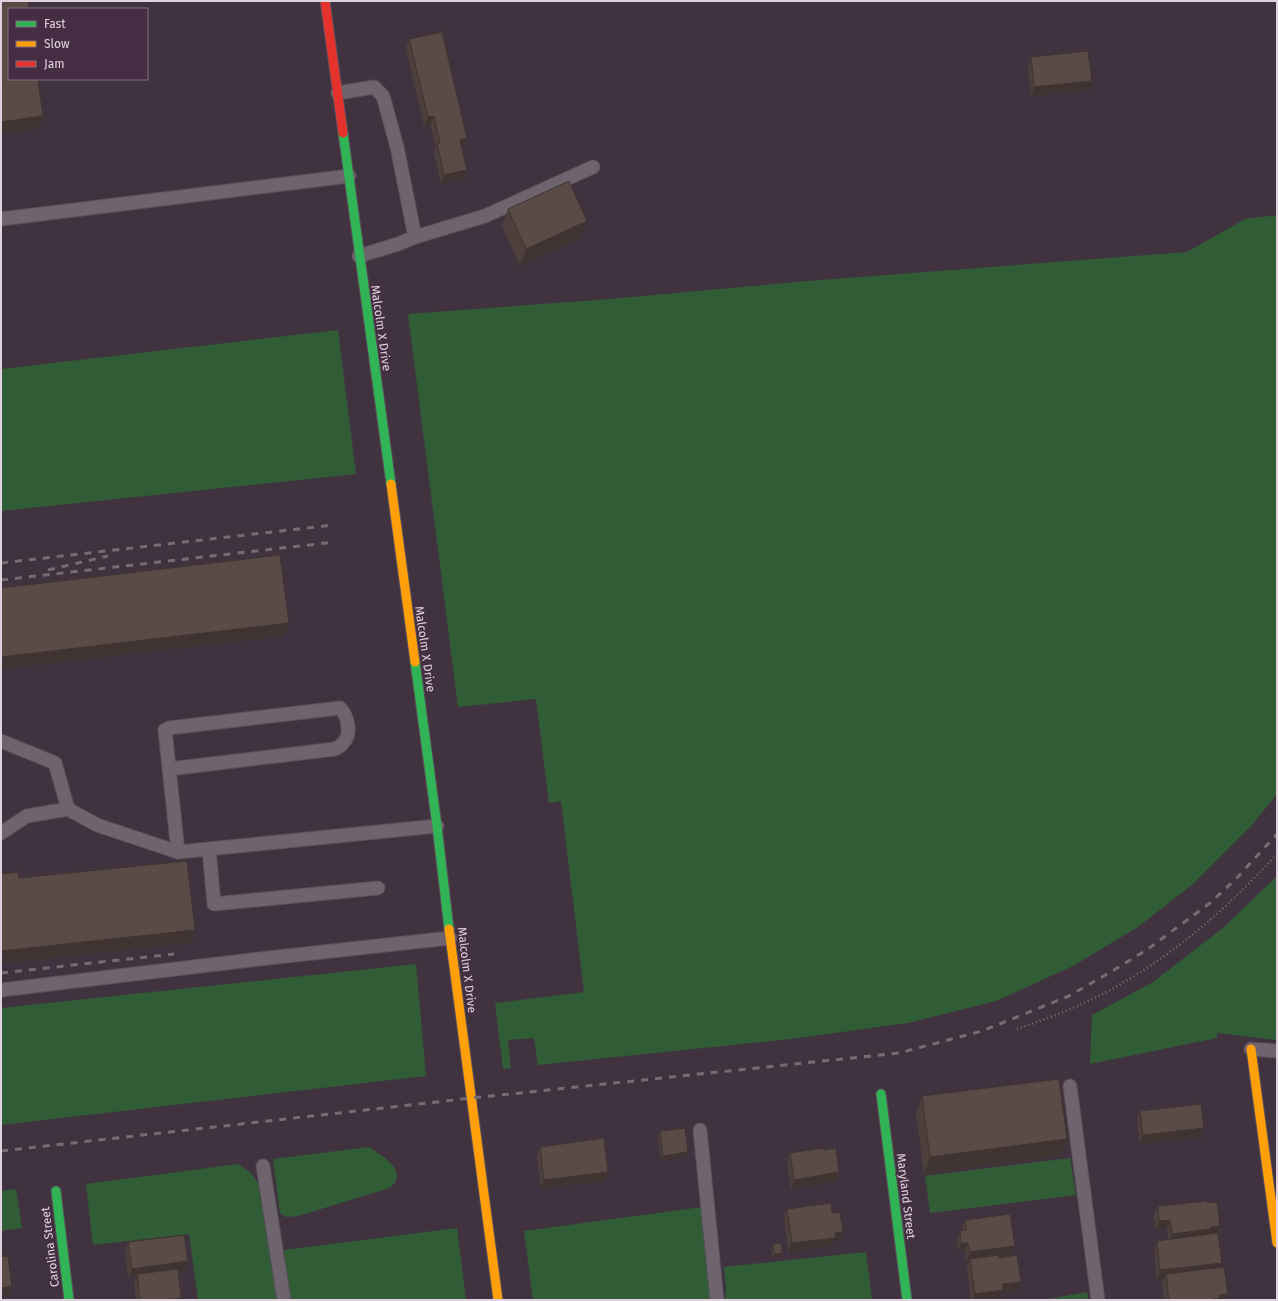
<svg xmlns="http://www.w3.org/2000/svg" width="1278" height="1301" font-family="'Fira Sans',sans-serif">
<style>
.green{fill:#305d36}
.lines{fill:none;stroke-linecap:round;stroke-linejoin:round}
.lane-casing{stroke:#5a4f5a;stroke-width:15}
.fast-casing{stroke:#5a4f5a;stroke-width:11}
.slow-casing{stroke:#5a4f5a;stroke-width:11}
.jam-casing{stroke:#5a4f5a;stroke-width:11}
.path{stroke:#766e75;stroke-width:2.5;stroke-dasharray:1 3;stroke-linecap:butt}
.lane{stroke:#6e646d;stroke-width:13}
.fast{stroke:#30b455;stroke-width:9}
.slow{stroke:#ff9f0a;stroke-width:9}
.jam{stroke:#e5322d;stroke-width:9}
.rail{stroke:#766c75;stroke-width:3;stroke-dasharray:7 7;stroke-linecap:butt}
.wall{fill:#4d403c}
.shaded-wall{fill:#3f3431}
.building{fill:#5a4b46;stroke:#3f3431}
.labels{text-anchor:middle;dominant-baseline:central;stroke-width:3;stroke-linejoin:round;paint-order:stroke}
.street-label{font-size:12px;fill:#e1d2df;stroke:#452e43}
</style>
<rect width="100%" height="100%" fill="#40333f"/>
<!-- green -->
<g class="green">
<polygon points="1277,215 1277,794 1252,825 1193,884 1138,927 1073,966 996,1001 908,1023 791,1039 538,1065 534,1038 508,1040 511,1068 503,1069 495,1003 584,992 561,801 549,803 536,699 458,707 408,314 610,299 808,281 1187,252 1245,219"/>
<polygon points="338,330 356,474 1,511 1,369"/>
<polygon points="1277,876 1277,1040 1217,1033 1217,1038 1090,1064 1092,1015 1153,982 1223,928"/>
<polygon points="416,964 426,1076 1,1125 1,1008"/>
<path d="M369,1147C379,1154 402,1166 396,1181C395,1183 392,1186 390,1188L298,1216L286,1217L280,1213L273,1159Z"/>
<polygon points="1070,1158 1076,1195 930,1213 925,1176"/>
<polygon points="238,1164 251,1173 258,1183 277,1300 198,1300 189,1234 93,1245 86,1184"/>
<polygon points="16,1189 22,1228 1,1231 1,1191"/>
<polygon points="702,1207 711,1300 533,1300 524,1231"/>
<polygon points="457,1228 466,1300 290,1300 284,1250"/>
<polygon points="866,1252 872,1300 725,1300 726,1289 724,1267"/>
<polygon points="1087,1292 1088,1300 1043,1300"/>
</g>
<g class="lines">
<defs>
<g id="lane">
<polyline points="338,93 374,87 383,96 397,147 415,237 398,244 359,256"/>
<polyline points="1,219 349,176"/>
<polyline points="415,237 485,216 593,167"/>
<polyline points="1,741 55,763 68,809 97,825 178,852 437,826"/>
<path d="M169,769L335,749C338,747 342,746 343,743C352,734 348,716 340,708L169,728L165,730L178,852"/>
<polyline points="1,833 27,816 68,809"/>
<polyline points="209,849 214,904 378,888"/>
<polyline points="1,990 259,959 450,938"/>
<polyline points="1251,1049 1277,1051"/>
<polyline points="1070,1086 1098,1300"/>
<polyline points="700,1130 717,1300"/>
<polyline points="263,1166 284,1300"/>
</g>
<g id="fast">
<polyline points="343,133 391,484"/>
<polyline points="415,662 437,826 449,929"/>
<polyline points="881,1094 907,1300"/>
<polyline points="56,1191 69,1300"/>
</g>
<g id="slow">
<polyline points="391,484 415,662"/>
<polyline points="449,929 498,1300"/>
<polyline points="1251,1049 1277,1243"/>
</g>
<polyline id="jam" points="325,1 343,133"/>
</defs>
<!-- lane casing -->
<use href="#lane" class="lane-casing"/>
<!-- fast casing -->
<use href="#fast" class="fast-casing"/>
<!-- slow casing -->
<use href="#slow" class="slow-casing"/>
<!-- jam casing -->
<use href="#jam" class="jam-casing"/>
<!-- path -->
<path class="path" d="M1017,1029C1049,1018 1081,1006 1110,990C1173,956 1229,907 1277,854"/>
<!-- lane -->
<use href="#lane" class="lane"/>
<!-- fast -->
<use href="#fast" class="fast"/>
<!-- slow -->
<use href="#slow" class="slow"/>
<!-- jam -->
<use href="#jam" class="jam"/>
<!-- rail -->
<g class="rail">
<polyline points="1,563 333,525"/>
<polyline points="48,570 108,556"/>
<polyline points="1,580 335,542"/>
<polyline points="1,973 174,954"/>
<polyline points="1,1151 472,1098 899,1053 982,1031 1069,996 1109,973 1148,949 1210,903 1235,880 1277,834"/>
</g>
</g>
<!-- wall -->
<g class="wall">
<polygon points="409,39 467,138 464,147 462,148 467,170 464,179 441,184 434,152 436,146 430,125 424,126 406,48"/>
<polygon points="1031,57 1089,90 1031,96 1028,66"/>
<polygon points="508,209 581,238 520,266 502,226"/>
<polygon points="922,1096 1060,1156 924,1174 916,1113"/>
<polygon points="1140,1111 1201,1137 1140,1144 1137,1119"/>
<polygon points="660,1131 688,1152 687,1157 661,1160 658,1136"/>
<polygon points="540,1147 608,1172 605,1181 541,1188 537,1156"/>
<polygon points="790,1153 836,1181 791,1189 787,1162"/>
<polygon points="1207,1203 1217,1233 1220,1267 1225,1300 1164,1300 1162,1283 1164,1278 1157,1279 1154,1249 1157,1241 1168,1239 1167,1229 1156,1230 1154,1215 1158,1206"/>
<polygon points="787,1209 832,1213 843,1232 840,1240 834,1241 832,1246 788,1252 784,1218"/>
<polygon points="965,1220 1012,1255 999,1257 1018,1291 1002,1293 1000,1299 990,1300 971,1300 967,1267 969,1261 966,1261 965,1251 958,1252 957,1240 960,1231 962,1231 962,1228"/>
<polygon points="128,1242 188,1261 185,1270 178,1271 180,1300 136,1300 134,1283 136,1276 128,1277 125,1251"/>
<polygon points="773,1244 782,1253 781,1257 773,1258 771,1249"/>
</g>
<!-- shaded-wall -->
<g class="shaded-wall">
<polygon points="1092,81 1089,90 1031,96 1034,87"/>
<polygon points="43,116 38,129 1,134 1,122"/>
<polygon points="434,116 430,125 424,126 428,117"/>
<polygon points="467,138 464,147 457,149 460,140"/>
<polygon points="467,170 464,179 441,184 444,175"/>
<polygon points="587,221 581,238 520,266 526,249"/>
<polygon points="289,623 284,636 1,669 1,657"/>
<polygon points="195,930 190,943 1,964 1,951"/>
<polygon points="1204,1128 1201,1137 1140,1144 1143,1135"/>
<polygon points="1067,1139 1060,1156 924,1174 930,1157"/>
<polygon points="688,1152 687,1157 661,1160 663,1156"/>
<polygon points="608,1172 605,1181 541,1188 544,1180"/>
<polygon points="839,1172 836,1181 791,1189 794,1180"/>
<polygon points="1170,1220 1167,1229 1156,1230 1159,1221"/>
<polygon points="1220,1226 1216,1235 1169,1243 1172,1234"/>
<polygon points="843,1232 840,1240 834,1241 832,1246 788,1252 792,1243 835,1233"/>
<polygon points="961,1243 968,1243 965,1251 958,1252"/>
<polygon points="1015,1246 1012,1255 970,1261 970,1259 969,1261 966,1261 970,1252"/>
<polygon points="782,1253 781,1257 773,1258 774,1254"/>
<polygon points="188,1261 185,1270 137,1276 137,1274 136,1276 128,1277 132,1269"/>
<polygon points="1222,1263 1219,1271 1166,1274 1164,1278 1157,1279 1160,1270"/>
<polygon points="1021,1282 1018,1291 1002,1293 1000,1299 990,1300 972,1300 975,1294 1003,1284"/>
<polygon points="12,1286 9,1295 1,1296 1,1288"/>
<polygon points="1228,1294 1225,1300 1206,1300 1219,1295"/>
<polygon points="181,1298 180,1300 163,1300"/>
</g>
<!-- building -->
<g class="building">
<polygon points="1,1 28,1 29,9 9,9 9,79 38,79 43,116 1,122"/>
<polygon points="442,32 467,138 460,140 467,170 444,175 437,143 440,143 434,116 428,117 409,39"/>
<polygon points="1088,51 1092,81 1034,87 1031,57"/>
<polygon points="569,181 587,221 526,249 508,209"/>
<polygon points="280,555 289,623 1,657 1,588"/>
<polygon points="187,861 195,930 1,951 1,874 18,872 19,878"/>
<polygon points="1059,1079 1067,1139 930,1157 922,1096"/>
<polygon points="1201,1104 1204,1128 1143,1135 1140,1111"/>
<polygon points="685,1128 688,1152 663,1156 660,1131"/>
<polygon points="604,1138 608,1172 544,1180 540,1147"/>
<polygon points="824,1148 824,1150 836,1148 839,1172 794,1180 790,1153"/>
<polygon points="1207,1201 1207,1203 1217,1202 1220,1226 1210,1227 1211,1229 1172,1234 1170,1220 1159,1221 1158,1206"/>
<polygon points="831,1203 832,1213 840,1212 843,1232 835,1233 836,1238 792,1243 787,1209"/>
<polygon points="1010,1214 1015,1246 970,1252 968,1243 961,1243 960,1231 967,1230 965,1220"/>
<polygon points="1218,1233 1222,1263 1160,1270 1157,1241"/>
<polygon points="184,1235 188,1261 132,1269 128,1242"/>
<polygon points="781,1243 782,1253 774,1254 773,1244"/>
<polygon points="999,1255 999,1258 1017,1255 1021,1282 1003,1284 1003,1290 975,1294 970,1259"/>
<polygon points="8,1256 12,1286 1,1288 1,1257"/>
<polygon points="1224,1267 1228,1294 1219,1295 1220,1298 1206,1300 1169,1300 1166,1274"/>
<polygon points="178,1269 181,1298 163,1300 140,1300 137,1274"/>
</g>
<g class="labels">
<!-- street labels -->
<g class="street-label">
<text transform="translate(381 328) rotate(82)">Malcolm X Drive</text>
<text transform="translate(425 649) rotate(82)">Malcolm X Drive</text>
<text transform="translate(467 970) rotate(83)">Malcolm X Drive</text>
<text transform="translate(906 1196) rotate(83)">Maryland Street</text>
<text transform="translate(50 1247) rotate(-97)">Carolina Street</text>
</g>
</g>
<!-- border -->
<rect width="1278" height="1301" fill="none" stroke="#e1d2df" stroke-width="4"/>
<!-- legend -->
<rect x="8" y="8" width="140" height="72" fill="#452e43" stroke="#837081"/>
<rect x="16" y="21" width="20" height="6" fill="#30b455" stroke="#837081"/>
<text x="44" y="28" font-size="12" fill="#e1d2df">Fast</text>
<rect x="16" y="41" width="20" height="6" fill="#ff9f0a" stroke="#837081"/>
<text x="44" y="48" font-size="12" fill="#e1d2df">Slow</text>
<rect x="16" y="61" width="20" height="6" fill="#e5322d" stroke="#837081"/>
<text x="44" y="68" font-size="12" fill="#e1d2df">Jam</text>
</svg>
